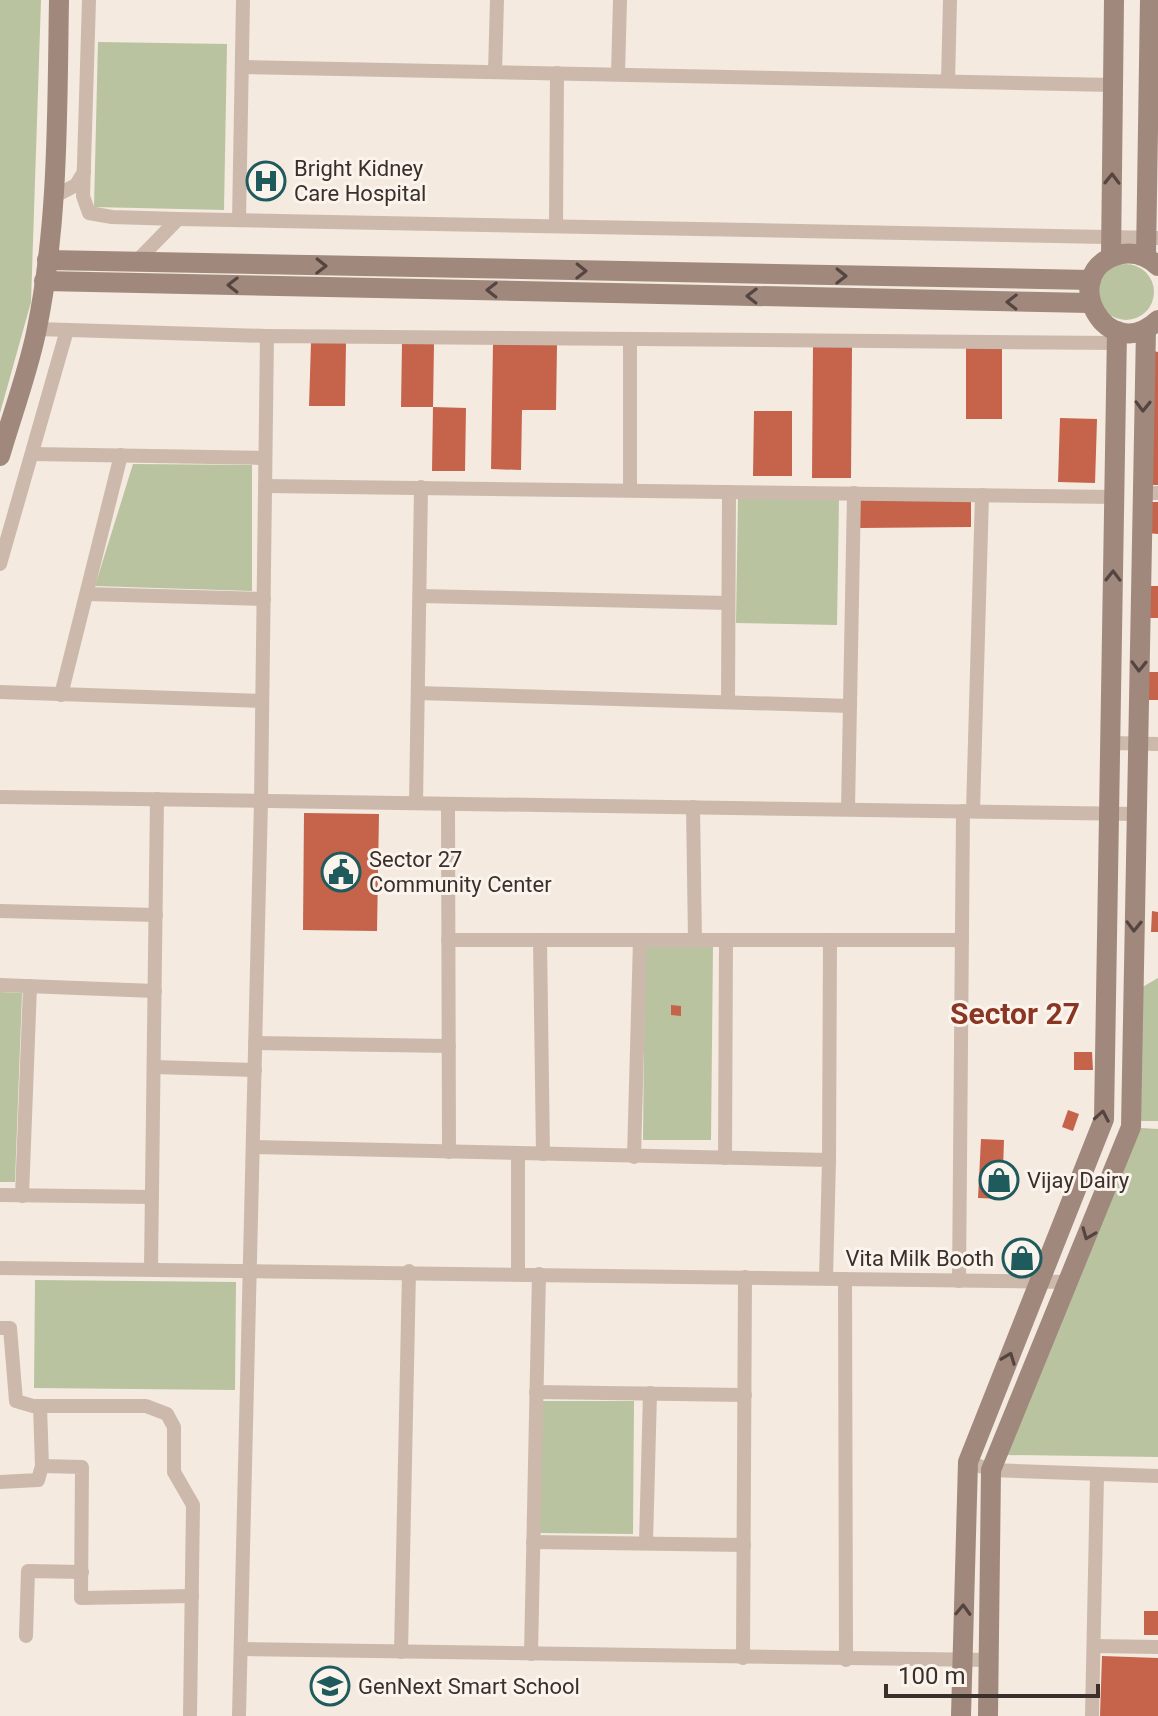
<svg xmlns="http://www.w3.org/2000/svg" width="1158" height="1716" font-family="Roboto,sans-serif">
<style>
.green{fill:#b9c3a0}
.building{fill:#c6634b}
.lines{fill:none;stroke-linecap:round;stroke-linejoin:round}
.street{stroke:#ccb9ac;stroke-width:14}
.secondary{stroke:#a0887d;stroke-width:20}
.oneway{stroke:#544540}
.labels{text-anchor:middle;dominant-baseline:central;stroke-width:6;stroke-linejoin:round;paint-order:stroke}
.poi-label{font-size:22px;fill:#3a2f2b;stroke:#fbf4ed;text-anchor:start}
.district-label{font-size:30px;font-weight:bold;fill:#8a3623;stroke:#fbf4ed}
</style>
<rect width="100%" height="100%" fill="#f4eae0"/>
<!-- green -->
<g class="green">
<polygon points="0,0 41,0 31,302 0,413"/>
<polygon points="98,42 227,44 224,210 94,207"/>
<circle cx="1126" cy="292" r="28"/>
<polygon points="133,464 252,465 252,591 95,586"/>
<polygon points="738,497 839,499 837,625 736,623"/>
<polygon points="645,945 713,945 711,1140 643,1140"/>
<polygon points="1158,978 1158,1121 1137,1121 1139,989"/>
<polygon points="0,992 22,993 15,1182 0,1182"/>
<polygon points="1141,1128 1158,1129 1158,1457 1007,1455"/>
<polygon points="35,1280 236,1282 235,1390 34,1388"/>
<polygon points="539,1401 634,1401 633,1534 538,1533"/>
</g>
<!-- building -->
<g class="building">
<polygon points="311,342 346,343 345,406 309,406"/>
<polygon points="402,343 434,343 433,407 401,407"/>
<polygon points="493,344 557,345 556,410 522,410 521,470 491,469"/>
<polygon points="813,346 852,347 851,478 812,478"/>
<rect x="966" y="348" width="36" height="71"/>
<polygon points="1153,351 1158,352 1158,485 1150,485"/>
<polygon points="433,407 466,408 465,471 432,471"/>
<polygon points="754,411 792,411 792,476 753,476"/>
<polygon points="1060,418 1097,419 1095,483 1058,482"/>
<polygon points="859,498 971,499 971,527 859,528"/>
<polygon points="1147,502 1158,502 1158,534 1147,533"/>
<rect x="1143" y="586" width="15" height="32"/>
<polygon points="1146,672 1158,672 1158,700 1145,700"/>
<polygon points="304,813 379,814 377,931 303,930"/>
<polygon points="1152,911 1158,912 1158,932 1151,932"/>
<polygon points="671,1005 681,1006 681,1016 671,1015"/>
<polygon points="1074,1052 1092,1052 1093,1070 1074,1070"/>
<polygon points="1068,1110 1079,1114 1073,1131 1062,1127"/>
<polygon points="981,1139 1004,1140 1002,1199 978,1198"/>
<polygon points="1013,1249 1032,1249 1031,1267 1013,1267"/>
<rect x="1144" y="1611" width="14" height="24"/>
<polygon points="1102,1656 1158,1658 1158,1716 1100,1716"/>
</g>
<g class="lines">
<!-- street -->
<g class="street">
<polyline points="89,0 83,196 89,213 112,217 178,219 1158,238"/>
<polyline points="242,67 1113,85"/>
<polyline points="495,72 497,0"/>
<polyline points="618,74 620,0"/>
<polyline points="948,81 950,0"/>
<polyline points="55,196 76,185 84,172"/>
<polyline points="239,220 243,0"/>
<polyline points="556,225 557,73"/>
<polyline points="136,262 178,219"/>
<polyline points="37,329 267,336"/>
<polyline points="630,339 630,490"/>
<polyline points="32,454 265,458"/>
<polyline points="265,486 1114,497"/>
<polyline points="1142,493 1158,493"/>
<polyline points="0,564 67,330"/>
<polyline points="87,594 264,599"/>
<polyline points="420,596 728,603"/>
<polyline points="0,692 262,701"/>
<polyline points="418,693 850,706"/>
<polyline points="61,695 121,455"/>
<polyline points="728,702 729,492"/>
<polyline points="1110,743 1158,744"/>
<polyline points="0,797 1136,814"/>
<polyline points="416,803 421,487"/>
<polyline points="448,804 449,1152"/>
<polyline points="693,807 695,940"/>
<polyline points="848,809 854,493"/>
<polyline points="973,811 982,495"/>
<polyline points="0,911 156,915"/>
<polyline points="448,940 962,940"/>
<polyline points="540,940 543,1154"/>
<polyline points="0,985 155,991"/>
<polyline points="255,1043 449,1046"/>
<polyline points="154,1067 255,1070"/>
<polyline points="253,1147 829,1160 826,1279"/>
<polyline points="518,1153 518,1273"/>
<polyline points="634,1157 640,940"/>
<polyline points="725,1158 726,940"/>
<polyline points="829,1160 830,940"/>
<polyline points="0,1195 152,1197"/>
<polyline points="22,1196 30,986"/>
<polyline points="0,1268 1068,1282"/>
<polyline points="151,1268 157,799"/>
<polyline points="845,1279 846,1660"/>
<polyline points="959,1281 963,811"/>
<polyline points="0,1328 10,1328 16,1401 33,1406 146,1406 167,1414 174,1427 174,1472 193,1505 190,1716"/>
<polyline points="536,1392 745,1395"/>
<polyline points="968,1462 991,1470 1158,1476"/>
<polyline points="42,1466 82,1467 81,1598 192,1596"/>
<polyline points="0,1482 38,1480 42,1466 40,1406"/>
<polyline points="533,1542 744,1545"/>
<polyline points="646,1543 650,1393"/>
<polyline points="26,1636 28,1571 82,1572"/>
<polyline points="1094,1646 1158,1647"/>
<polyline points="241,1649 989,1660"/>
<polyline points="401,1652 409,1271"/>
<polyline points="531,1654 539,1274"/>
<polyline points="743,1658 745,1277"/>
<polyline points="239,1716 261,801 267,336 1117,343"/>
<polyline points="1092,1716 1097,1476"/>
</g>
<!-- secondary -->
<g class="secondary">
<polyline points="1111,257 1114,0"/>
<polyline points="1146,257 1150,0"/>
<polyline points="47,260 1091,280"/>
<path d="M1158,266C1147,256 1133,251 1118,255C1056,273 1107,368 1158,320"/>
<polyline points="44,281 1090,303"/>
<path d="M0,456C12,415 27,375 36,333C59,223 57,112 59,0"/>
<polyline points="961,1716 968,1462 1104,1119 1117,331"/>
<polyline points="988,1716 991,1470 1131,1127 1146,329"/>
</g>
</g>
<!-- one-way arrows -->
<defs><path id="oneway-chevron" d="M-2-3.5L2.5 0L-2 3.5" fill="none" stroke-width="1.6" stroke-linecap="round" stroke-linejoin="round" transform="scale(2)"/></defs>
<g class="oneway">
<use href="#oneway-chevron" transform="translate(1112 179) rotate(-89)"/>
<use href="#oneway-chevron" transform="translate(321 266) rotate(1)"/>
<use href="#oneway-chevron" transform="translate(581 271) rotate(1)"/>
<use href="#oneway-chevron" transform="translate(841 276) rotate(1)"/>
<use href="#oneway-chevron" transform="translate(233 285) rotate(-179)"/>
<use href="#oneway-chevron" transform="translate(492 290) rotate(-179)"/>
<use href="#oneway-chevron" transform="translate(752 296) rotate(-179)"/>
<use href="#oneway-chevron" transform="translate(1012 302) rotate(-179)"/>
<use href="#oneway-chevron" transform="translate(1143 406) rotate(91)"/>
<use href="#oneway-chevron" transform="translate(1113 576) rotate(-89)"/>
<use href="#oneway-chevron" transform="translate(1139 666) rotate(91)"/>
<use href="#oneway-chevron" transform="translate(1134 926) rotate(91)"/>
<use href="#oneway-chevron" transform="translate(1102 1116) rotate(-80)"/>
<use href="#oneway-chevron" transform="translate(1088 1234) rotate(112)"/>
<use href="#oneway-chevron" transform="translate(1009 1358) rotate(-69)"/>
<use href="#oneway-chevron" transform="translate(963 1610) rotate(-88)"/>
</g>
<!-- icons -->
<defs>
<symbol id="hospital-ring" viewBox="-11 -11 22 22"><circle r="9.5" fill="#fbf4ed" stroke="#1f5b5d" stroke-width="1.5"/><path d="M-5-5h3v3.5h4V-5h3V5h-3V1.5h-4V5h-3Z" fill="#1f5b5d"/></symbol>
<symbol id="civic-ring" viewBox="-11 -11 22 22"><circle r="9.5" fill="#fbf4ed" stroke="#1f5b5d" stroke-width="1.5"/><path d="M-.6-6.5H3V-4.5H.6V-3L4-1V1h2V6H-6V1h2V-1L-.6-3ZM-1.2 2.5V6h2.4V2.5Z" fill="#1f5b5d"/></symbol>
<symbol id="shop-ring" viewBox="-11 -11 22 22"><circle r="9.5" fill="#fbf4ed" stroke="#1f5b5d" stroke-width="1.5"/><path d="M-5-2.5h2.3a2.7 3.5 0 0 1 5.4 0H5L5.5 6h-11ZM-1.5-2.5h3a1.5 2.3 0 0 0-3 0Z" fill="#1f5b5d"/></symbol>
<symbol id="school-ring" viewBox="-11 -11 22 22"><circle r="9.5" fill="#fbf4ed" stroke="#1f5b5d" stroke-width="1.5"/><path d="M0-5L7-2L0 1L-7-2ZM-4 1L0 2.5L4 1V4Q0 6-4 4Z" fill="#1f5b5d"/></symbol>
</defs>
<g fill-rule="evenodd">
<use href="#hospital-ring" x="244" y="159" width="44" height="44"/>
<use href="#civic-ring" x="319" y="850" width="44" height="44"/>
<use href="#shop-ring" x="977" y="1158" width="44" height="44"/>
<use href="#shop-ring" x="1000" y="1236" width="44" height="44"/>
<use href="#school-ring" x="308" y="1664" width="44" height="44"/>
</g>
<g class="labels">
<!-- poi labels -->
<g class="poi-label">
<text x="294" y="168">Bright Kidney<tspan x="294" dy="25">Care Hospital</tspan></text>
<text x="369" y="859">Sector 27<tspan x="369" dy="25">Community Center</tspan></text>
<text x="1027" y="1180">Vijay Dairy</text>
<text x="994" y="1258" text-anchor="end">Vita Milk Booth</text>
<text x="358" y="1686">GenNext Smart School</text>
</g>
<!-- district labels -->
<g class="district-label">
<text x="1015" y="1013">Sector 27</text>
</g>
</g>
<!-- scale -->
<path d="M886 1684v12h212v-12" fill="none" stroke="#3a2f2b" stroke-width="4"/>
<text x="898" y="1684" font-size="24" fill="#3a2f2b" stroke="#fbf4ed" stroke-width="6" paint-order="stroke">100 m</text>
</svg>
